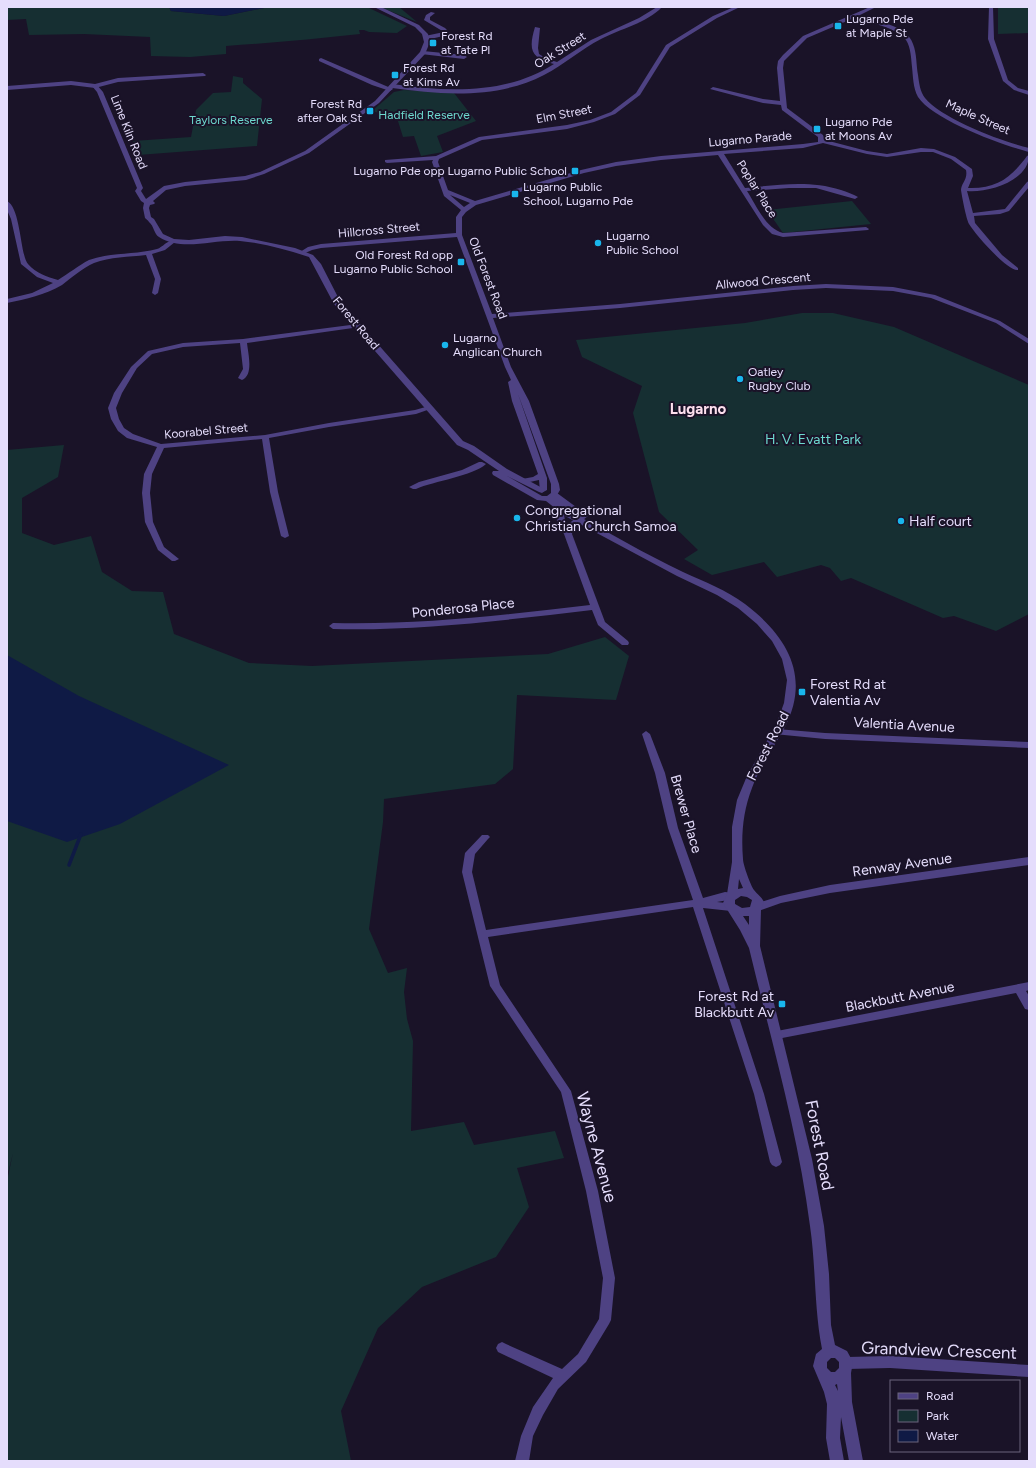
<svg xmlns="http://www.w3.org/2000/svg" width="1036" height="1468" font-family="Figtree,sans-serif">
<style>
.green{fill:#162f32}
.water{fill:#0f1a45}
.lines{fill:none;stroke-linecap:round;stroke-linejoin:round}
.stream{stroke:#0f1a45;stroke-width:3.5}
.minor{fill:#4e4283;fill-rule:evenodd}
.tertiary{fill:#4e4283;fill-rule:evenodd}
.poi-dot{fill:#19b6ec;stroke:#1a1328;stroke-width:1.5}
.labels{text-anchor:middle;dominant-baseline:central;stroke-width:4;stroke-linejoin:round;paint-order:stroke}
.far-poi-label{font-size:12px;fill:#e5ddfc;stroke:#1a1328;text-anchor:start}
.far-street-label{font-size:12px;fill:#e5ddfc;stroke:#1a1328}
.far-park-label{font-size:12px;fill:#6dd8ce;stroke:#1a1328}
.park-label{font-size:14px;fill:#6dd8ce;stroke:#1a1328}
.poi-label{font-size:14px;fill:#e5ddfc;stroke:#1a1328;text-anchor:start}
.street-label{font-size:14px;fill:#e5ddfc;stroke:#1a1328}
.far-district-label{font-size:15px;font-weight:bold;fill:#fcdfed;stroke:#1a1328}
.near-street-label{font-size:17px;fill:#e5ddfc;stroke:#1a1328}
</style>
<rect width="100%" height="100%" fill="#1a1328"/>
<!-- green -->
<g class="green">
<path d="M7,7H169L171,11L224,16L269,7H367L407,26L397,33L369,32L364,30H359L360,34C315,39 271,43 226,46V54L190,57L151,56L150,37L84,34L29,35L26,19L7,20Z"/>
<polygon points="380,7 399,7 417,22"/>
<polygon points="998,7 1029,7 1029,33 998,34"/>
<polygon points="233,76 243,78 243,83 262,99 257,146 138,155 133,141 191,137 196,110 213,93 231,92"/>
<polygon points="404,90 454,93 476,121 437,136 443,152 421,156 414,136 403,137 397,118 372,111 394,92"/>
<polygon points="852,201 871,224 783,233 767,210"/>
<polygon points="802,313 833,313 894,327 1029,385 1029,614 996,631 954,616 943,618 851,578 841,581 830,568 821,565 777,577 764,562 712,575 684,559 698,550 659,512 633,413 642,386 582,357 576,340 745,323"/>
<polygon points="64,445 58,477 22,498 22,533 54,545 91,536 102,572 132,591 163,592 174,634 249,663 312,666 548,654 605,637 629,656 616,700 517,695 513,769 495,784 384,799 383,822 369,929 388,973 407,968 404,992 407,1019 413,1041 411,1131 464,1122 474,1145 555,1131 564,1158 517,1168 529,1207 496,1257 422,1287 378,1328 341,1411 351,1461 7,1461 7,1181 13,1153 7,1177 7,450"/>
</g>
<!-- water -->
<g class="water">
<polygon points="169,7 269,7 224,16 171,11"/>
<polygon points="7,655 79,696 229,765 120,824 67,842 7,821"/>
</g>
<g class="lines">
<!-- stream -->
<polyline class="stream" points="69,865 81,834"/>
<!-- minor -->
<g class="minor">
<path d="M657,7H662C647,23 620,29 601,39C581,49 564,65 544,75C498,99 442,95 392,88L389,86L392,84C447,92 506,95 554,64C531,58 528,50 535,27L540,28L538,48L539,54L547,59L557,62L591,40L639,18Z"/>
<path d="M734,7H740L717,18L670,47L640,95L615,114L594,122L567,129L482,140L439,159L438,162L448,190L475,201L581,170L616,162L661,156L803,144L818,142V137L782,110L781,105L763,103L710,89L713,87L763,99L780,101L777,68L778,61L783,55L803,36L870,7H876L858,16C875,21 907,25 913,44C917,54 916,65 918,75C919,82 920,92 925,98C942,119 1003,142 1029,148V152C1002,145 933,120 918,97C913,88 913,76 912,67C911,58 911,48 906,40C899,28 867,22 854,18L807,38L784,61L783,68L787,108L823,135L825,140L867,151L887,154L921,148L934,149L955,157L972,169L973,176L968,188C996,189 1011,178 1027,156L1029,155C1029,181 988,193 967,191L973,213L1005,209L1027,182L1029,181V187L1009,211L1000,214L974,216L975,223L1002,255L1018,268V270C1008,272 975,234 969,224C966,218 962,197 961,190C961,183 968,180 966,170L951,159L933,152H921L887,157L867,154L823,143L803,148L724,154L745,188C778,185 809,180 841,190C847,192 853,194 858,197L855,199L816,188H789L747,191C756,205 766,229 783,233L866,227L869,229L868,230L783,237L772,234L763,225L718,155L661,160L616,166L584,173L476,205L466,212L462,217V235L492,314L620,304L793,286L826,284L893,287L935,295L1000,321L1029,339V344L996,323L931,298L893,291L826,288L793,290L620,308L493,318L511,367L529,401L559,484L560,490L557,495H551V484L518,394L547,478V490L543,492H540L539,480L525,483L521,481L522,479L533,477L538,474L512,401L508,382L511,380L505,367L457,237L321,248L312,250L303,254L300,252L308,247L321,244L456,233V217L461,210L444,196L432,162L433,160L387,163L385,162V160L436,156L479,137L567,125L590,120L611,112L636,93L666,45L713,16ZM450,195L470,203L464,207Z"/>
<polygon points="989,7 993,7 994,39 1008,80 1018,88 1029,91 1029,95 1014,90 1003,81 988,39"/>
<path d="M431,12L435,13L430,17V20L445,28L450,33C443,37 433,39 425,38V36L444,32L424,20L426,15Z"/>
<polygon points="423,51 464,55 467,57 464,59 421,54 421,52"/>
<polygon points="321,58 393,89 390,91 372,85 319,61 319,59"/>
<polygon points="203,73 206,75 205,76 118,82 95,88 71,85 7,90 7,86 71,81 95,84 118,78"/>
<path d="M7,201C21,208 20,255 28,264C36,273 47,277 58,280C68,274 79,265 89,260C111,252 135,255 157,249C163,247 168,239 175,240V242L165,250L152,254L161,279L158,293L155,295L152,293L155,279L146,255C129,257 110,257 94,263C83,268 71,278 62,285C45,295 26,299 7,303V299L32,293L53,283L37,277L21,264L11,219L7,210Z"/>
<path d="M358,324L360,325V327L247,343C248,353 254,375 242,380L238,378L243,369L240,343L183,347L152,354L137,368L122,393L116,408L119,419L124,428L133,434L161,444L265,435L329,423L415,410L429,406L433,408L416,414L329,427L269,438L278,492L289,536L285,538L281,536L270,492L262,439L164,448L152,474L150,493L153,522L164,547L179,559L175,561H172L158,550L145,522L142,493L144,474L157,447L127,438L118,431L111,419L108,408L114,393L131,367L148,351L183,343L243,339Z"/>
<path d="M479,462H482L486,464C473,476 434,481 416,489H413L409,487L419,482L462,470Z"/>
<path d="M556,506H559L563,508L565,521L567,525L581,514H584L588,516L574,527L572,534L605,622L628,641L629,643L628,645H622L598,625L592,610C506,620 420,631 333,629L329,626L333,623C419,625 504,615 590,605L564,534L557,521L555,508Z"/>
<polygon points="777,729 825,733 1029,742 1029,748 825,739 774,734 773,732"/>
<polygon points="646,731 650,734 665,773 678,828 703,898 725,892 734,893 736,896 734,899 717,902 735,904 736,907 735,910 731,911 703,908 764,1094 782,1162 780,1165 776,1167 772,1165 770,1162 754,1094 693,907 488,937 500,985 571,1091 598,1191 615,1278 611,1320 609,1324 586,1362 558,1389 543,1415 533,1436 529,1461 515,1461 521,1436 533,1407 553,1378 498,1352 496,1348 498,1344 502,1342 506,1344 562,1369 578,1354 599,1319 603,1278 586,1191 561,1092 490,986 462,872 465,853 482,835 488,835 490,837 488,839 475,854 472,872 486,930 693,900 668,828 655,773 642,734"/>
<polygon points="1029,857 1029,865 830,893 781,903 756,912 752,911 751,908 752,905 780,896 830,885"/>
<polygon points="1029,982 1029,990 1026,991 1029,996 1029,1010 1025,1009 1016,993 777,1039 773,1038 772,1035 773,1032 777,1031"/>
<polygon points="890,1356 1029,1365 1029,1377 890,1368 847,1369 843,1367 841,1363 843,1359 847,1357"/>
</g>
<!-- tertiary -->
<path class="tertiary" d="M374,7H381L419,25L428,34L430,42L425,54L379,103L309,153L264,174L246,180L185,186L166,190L153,201L155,203L154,204L150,205L149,208L151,217L154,219L163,234L174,239L189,240L225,236L242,237L295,248L313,255L321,264L340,301L463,441L474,446L507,469L546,490L542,493L539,492L507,476L542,496H547L551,493H557L587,515L583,518L571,512C608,532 645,554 683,572C705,582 726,590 745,604C787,636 811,676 785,727C774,747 760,766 752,788C743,811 741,835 743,859C743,865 751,886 754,890C758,895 761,896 764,902L761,910L760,946L812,1159L824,1226L829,1274L831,1325L835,1345L847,1351L853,1362L851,1373L852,1402L863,1461H849L841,1417L840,1438L844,1461H830L826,1438L827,1404L824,1392L813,1366L816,1354L822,1349C814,1308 816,1267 810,1226C798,1132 771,1040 749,948L740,930L723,903L727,894L732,862V827L737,800L747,776L776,725L784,703L787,680L782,659L772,641L757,624L738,608L717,595L677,576L565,516L546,501L537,500L493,475L492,473L493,471H499L468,450L457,445L334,304L309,257C287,250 263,243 240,241C214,239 182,252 159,237C154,234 154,226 149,222C148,220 146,219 145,218L143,208L144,203L141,201L135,191L137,188L97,92L92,86L97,85L103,92L143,188L141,191L146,199L164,186L185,182L245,176L260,172L305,151L375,101L420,52L424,42L422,34L415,27ZM739,879L743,888L738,889ZM741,896L747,897L752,900L750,907L742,908L735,904V900ZM743,916H749V926V925ZM831,1358H835L839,1362V1368L835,1372H831L827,1368V1362ZM837,1384L838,1391L835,1385Z"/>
</g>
<!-- markers -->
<g class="poi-dot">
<rect x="834" y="22" width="8" height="8" rx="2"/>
<rect x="429" y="39" width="8" height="8" rx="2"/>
<rect x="391" y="71" width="8" height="8" rx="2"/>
<rect x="366" y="107" width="8" height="8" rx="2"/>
<rect x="813" y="125" width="8" height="8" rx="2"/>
<rect x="571" y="167" width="8" height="8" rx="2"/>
<rect x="511" y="190" width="8" height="8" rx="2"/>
<circle cx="598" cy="243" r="4"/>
<rect x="457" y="258" width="8" height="8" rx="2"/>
<circle cx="445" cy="345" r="4"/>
<circle cx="740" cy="379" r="4"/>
<circle cx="517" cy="518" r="4"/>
<circle cx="901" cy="521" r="4"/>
<rect x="798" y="688" width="8" height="8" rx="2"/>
<rect x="778" y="1000" width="8" height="8" rx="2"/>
</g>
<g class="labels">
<!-- far-poi labels -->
<g class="far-poi-label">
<text x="846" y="19">Lugarno Pde<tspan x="846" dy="14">at Maple St</tspan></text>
<text x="441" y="36">Forest Rd<tspan x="441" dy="14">at Tate Pl</tspan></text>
<text x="403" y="68">Forest Rd<tspan x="403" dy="14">at Kims Av</tspan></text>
<text x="362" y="104" text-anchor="end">Forest Rd<tspan x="362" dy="14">after Oak St</tspan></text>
<text x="825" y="122">Lugarno Pde<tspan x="825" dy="14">at Moons Av</tspan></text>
<text x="567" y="171" text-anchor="end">Lugarno Pde opp Lugarno Public School</text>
<text x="523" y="187">Lugarno Public<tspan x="523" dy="14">School, Lugarno Pde</tspan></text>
<text x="606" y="236">Lugarno<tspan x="606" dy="14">Public School</tspan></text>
<text x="453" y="255" text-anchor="end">Old Forest Rd opp<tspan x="453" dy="14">Lugarno Public School</tspan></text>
<text x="453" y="338">Lugarno<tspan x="453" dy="14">Anglican Church</tspan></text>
<text x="748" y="372">Oatley<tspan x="748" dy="14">Rugby Club</tspan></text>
</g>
<!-- far-street labels -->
<g class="far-street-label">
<text transform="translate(560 50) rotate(-32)">Oak Street</text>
<text transform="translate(564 114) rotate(-11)">Elm Street</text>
<text transform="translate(978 117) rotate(24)">Maple Street</text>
<text transform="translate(129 132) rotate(68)">Lime Kiln Road</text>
<text transform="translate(750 139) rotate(-5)">Lugarno Parade</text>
<text transform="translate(757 189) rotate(58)">Poplar Place</text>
<text transform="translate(379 230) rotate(-5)">Hillcross Street</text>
<text transform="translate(488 278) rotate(69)">Old Forest Road</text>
<text transform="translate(763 281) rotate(-5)">Allwood Crescent</text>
<text transform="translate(356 323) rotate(50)">Forest Road</text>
<text transform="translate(206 431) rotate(-5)">Koorabel Street</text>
</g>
<!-- far-park labels -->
<g class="far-park-label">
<text x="424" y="115">Hadfield Reserve</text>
<text x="231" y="120">Taylors Reserve</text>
</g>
<!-- park labels -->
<g class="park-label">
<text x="813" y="439">H. V. Evatt Park</text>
</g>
<!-- poi labels -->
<g class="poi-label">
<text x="525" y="510">Congregational<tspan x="525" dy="16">Christian Church Samoa</tspan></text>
<text x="909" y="521">Half court</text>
<text x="810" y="684">Forest Rd at<tspan x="810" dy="16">Valentia Av</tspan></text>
<text x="774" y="996" text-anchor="end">Forest Rd at<tspan x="774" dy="16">Blackbutt Av</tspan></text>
</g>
<!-- street labels -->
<g class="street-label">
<text transform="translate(463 608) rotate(-6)">Ponderosa Place</text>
<text transform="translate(904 725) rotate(3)">Valentia Avenue</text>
<text transform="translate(768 746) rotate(-63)">Forest Road</text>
<text transform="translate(686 814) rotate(74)">Brewer Place</text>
<text transform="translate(902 865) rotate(-8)">Renway Avenue</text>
<text transform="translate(900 997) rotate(-11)">Blackbutt Avenue</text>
</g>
<!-- far-district labels -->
<g class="far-district-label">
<text x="698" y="409">Lugarno</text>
</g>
<!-- near-street labels -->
<g class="near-street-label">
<text transform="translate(820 1145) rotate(79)">Forest Road</text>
<text transform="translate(597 1147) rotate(75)">Wayne Avenue</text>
<text transform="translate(939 1350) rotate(2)">Grandview Crescent</text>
</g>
</g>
<!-- border -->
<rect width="1036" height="1468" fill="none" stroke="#e5ddfc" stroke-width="16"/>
<!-- legend -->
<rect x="890" y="1380" width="130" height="72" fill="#1a1328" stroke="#6b647d"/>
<rect x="898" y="1393" width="20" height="6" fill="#4e4283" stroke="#6b647d"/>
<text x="926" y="1400" font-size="12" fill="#e5ddfc">Road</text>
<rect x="898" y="1410" width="20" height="12" fill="#162f32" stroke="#6b647d"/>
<text x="926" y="1420" font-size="12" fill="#e5ddfc">Park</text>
<rect x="898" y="1430" width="20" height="12" fill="#0f1a45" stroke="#6b647d"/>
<text x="926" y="1440" font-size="12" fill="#e5ddfc">Water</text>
</svg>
